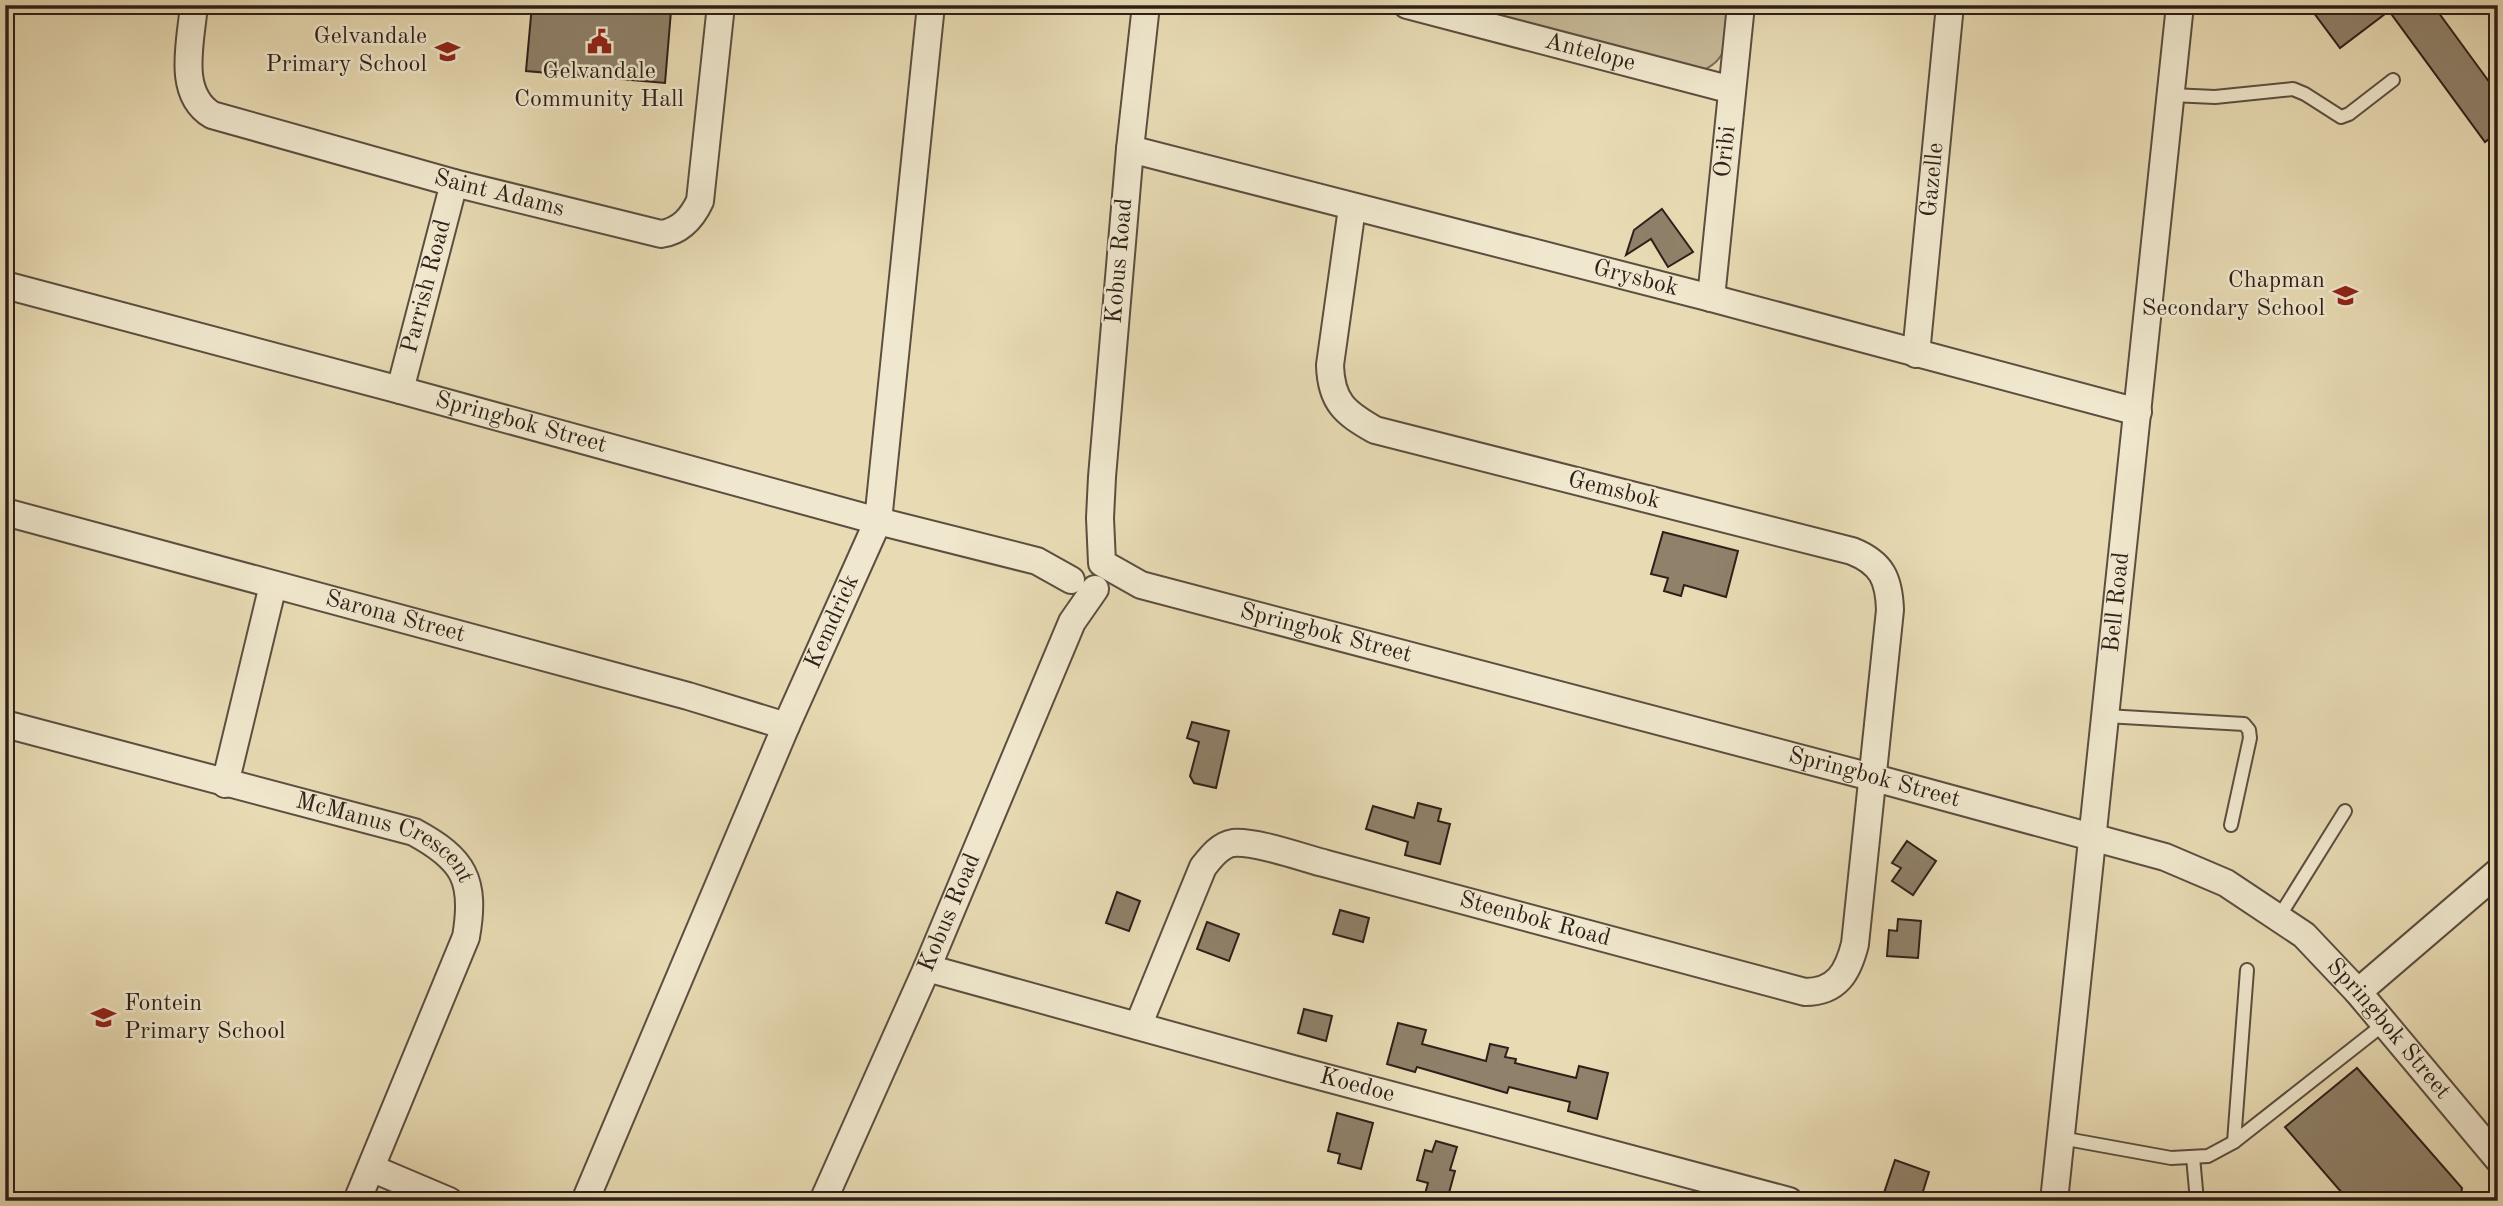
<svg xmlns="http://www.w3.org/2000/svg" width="2503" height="1206" font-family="'Old Standard TT',serif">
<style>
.green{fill:#c8bb9a;stroke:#7b6d5a;stroke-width:2}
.building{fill:#8f816a;stroke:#2e1f19;stroke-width:2}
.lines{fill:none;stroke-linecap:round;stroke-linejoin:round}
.lane-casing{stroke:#5c4e40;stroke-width:16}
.street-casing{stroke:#5c4e40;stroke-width:30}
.lane{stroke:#f0e8ce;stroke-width:12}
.street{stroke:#f0e8ce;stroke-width:26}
.labels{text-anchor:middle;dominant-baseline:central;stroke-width:5;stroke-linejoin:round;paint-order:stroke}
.poi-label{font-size:24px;fill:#2e1f19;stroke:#f0e8ce;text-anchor:end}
.street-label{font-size:24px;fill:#2e1f19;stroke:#f0e8ce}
</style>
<rect width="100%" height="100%" fill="#e8dbb4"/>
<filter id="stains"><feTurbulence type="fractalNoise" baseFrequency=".00286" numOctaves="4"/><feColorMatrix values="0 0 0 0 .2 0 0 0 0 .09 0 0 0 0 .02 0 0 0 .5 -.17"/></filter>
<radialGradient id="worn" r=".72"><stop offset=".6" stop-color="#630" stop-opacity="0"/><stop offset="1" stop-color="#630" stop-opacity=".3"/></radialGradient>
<!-- green -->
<path class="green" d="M1448,5H1730C1728,32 1731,61 1700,71Z"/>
<!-- building -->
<g class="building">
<polygon points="532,5 597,5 671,11 665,83 526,71"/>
<polygon points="2308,5 2433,5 2498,94 2498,132 2485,142 2389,11 2340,48"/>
<polygon points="1662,209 1693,252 1668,267 1651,239 1626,255 1634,230"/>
<polygon points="1663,532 1738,551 1726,597 1684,585 1681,596 1664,591 1668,578 1651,574"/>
<polygon points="1192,722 1229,731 1216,788 1194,783 1190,776 1199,742 1187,738"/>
<polygon points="1418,803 1441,809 1438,821 1450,824 1440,864 1405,855 1408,842 1366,829 1373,806 1414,818"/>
<polygon points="1907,841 1936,861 1913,895 1892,881 1901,868 1892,863"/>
<polygon points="1117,892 1140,901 1129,931 1106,923"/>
<polygon points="1340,910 1369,918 1363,942 1333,934"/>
<polygon points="1898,919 1921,921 1918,958 1887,956 1889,930 1897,931"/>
<polygon points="1207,922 1239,934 1229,961 1197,949"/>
<polygon points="1304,1009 1332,1016 1326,1041 1298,1033"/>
<polygon points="1398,1023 1426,1030 1422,1044 1486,1061 1490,1044 1508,1048 1505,1057 1516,1059 1515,1063 1576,1078 1579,1066 1608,1073 1597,1119 1568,1111 1570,1102 1509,1087 1507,1093 1417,1067 1415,1072 1387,1064"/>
<polygon points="2357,1068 2462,1188 2460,1201 2349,1201 2285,1127"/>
<polygon points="1337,1113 1373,1123 1361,1169 1338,1163 1340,1154 1328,1151"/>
<polygon points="1436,1141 1457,1147 1450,1170 1455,1171 1447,1200 1425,1194 1428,1183 1417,1180 1425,1150 1432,1152"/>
<polygon points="1895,1160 1929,1172 1920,1201 1897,1201 1883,1196"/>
</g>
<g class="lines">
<defs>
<g id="lane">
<polyline points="2171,95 2215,97 2293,89 2305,94 2341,117 2349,114 2393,80"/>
<polyline points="2106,716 2244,724 2249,730 2250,738 2231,825"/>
<polyline points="2279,917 2345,811"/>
<polyline points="2061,1138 2171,1158 2208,1156 2234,1142 2384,1024"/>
<polyline points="2234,1142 2247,970"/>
<polyline points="2193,1157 2197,1201"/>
</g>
<g id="street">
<path id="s1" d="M194,5C191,41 176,93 212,115L454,183L661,234C681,231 692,218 700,201L721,5"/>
<path id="s2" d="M1146,5L1130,149L1102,477L1100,518L1102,563L1141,585L1871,777L2165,857L2226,883L2304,935L2358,992L2498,1159"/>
<path id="s3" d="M1407,5L1732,90"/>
<path id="s4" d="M1130,149L1711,298L2138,412"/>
<path id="s5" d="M5,285L400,390L878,521L1037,561L1071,580"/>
<path id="s6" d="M1711,298L1741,5"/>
<path id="s7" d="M1916,354L1950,5"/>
<path id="s8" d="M400,390L454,183"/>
<path id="s9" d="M5,512L688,696L786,726"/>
<path id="s10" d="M5,724L414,832C464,859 476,880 466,937L357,1201"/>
<polyline points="225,784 273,585"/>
<path id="s11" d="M927,968L1293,1069L1789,1201"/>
<polyline points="2358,992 2498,872"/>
<path id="s12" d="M1138,1026L1203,867C1211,857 1220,845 1233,843C1257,841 1303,858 1327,864L1805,992C1837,992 1848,972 1855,944L1890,610C1889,579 1882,563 1852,551L1375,430C1345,413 1331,402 1330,365L1352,208"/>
<polyline points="371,1168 449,1201"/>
<path id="s13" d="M585,1201L786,726L878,521L931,5"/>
<path id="s14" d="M823,1201L927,968L1072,622L1095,589"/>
<path id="s15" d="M2054,1201L2180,5"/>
</g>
</defs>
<!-- lane casing -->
<use href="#lane" class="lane-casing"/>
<!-- street casing -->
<use href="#street" class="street-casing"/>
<!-- lane -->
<use href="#lane" class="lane"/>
<!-- street -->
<use href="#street" class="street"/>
</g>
<!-- icons -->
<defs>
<symbol id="civic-bare" viewBox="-9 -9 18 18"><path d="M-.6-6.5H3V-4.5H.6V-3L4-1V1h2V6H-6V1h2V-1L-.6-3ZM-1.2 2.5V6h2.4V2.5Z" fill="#8f2418" stroke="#f0e8ce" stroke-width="2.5" paint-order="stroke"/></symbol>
<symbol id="school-bare" viewBox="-9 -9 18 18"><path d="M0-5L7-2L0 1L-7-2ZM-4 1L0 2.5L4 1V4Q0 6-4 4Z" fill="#8f2418" stroke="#f0e8ce" stroke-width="2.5" paint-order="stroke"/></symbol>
</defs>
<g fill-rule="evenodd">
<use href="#civic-bare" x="582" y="24" width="35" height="35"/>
<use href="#school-bare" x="430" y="34" width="35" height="35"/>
<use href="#school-bare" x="2328" y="278" width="35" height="35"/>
<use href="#school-bare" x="86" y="1000" width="35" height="35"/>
</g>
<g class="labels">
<!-- poi labels -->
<g class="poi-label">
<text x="427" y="37">Gelvandale<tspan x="427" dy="28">Primary School</tspan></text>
<text x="599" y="72" text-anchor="middle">Gelvandale<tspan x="599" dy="28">Community Hall</tspan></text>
<text x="2325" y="281">Chapman<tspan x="2325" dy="28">Secondary School</tspan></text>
<text x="124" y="1004" text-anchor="start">Fontein<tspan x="124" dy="28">Primary School</tspan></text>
</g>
<!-- street labels -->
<g class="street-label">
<text stroke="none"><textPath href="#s3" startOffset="189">Antelope</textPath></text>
<text stroke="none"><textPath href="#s6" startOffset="147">Oribi</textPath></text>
<text stroke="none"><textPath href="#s7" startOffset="175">Gazelle</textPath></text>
<text stroke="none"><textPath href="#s1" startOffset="416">Saint Adams</textPath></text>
<text transform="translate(1120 261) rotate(-85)">Kobus Road</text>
<text stroke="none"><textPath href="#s4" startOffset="522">Grysbok</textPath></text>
<text stroke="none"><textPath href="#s8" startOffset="107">Parrish Road</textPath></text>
<text stroke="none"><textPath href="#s5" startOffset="534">Springbok Street</textPath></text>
<text transform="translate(1614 491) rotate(14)">Gemsbok</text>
<text stroke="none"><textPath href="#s15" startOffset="602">Bell Road</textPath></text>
<text stroke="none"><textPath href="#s9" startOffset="404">Sarona Street</textPath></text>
<text stroke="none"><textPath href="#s13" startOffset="630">Kemdrick</textPath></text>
<text stroke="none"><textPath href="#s2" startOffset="796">Springbok Street</textPath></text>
<text stroke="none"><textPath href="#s2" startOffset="1363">Springbok Street</textPath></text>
<text stroke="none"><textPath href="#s10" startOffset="399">McManus Crescent</textPath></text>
<text stroke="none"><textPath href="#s14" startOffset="315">Kobus Road</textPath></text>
<text stroke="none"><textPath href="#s12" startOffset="523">Steenbok Road</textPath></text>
<text stroke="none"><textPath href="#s2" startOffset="1951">Springbok Street</textPath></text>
<text stroke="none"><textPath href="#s11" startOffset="446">Koedoe</textPath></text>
</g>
</g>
<!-- margin -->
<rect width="2503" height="1206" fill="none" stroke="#e8dbb4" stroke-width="28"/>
<rect x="7" y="7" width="2489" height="1192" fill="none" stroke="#2e1f19" stroke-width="3.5"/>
<rect x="14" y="14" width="2475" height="1178" fill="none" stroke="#2e1f19" stroke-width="2"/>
<rect width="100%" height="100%" filter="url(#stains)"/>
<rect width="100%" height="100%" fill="url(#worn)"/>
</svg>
